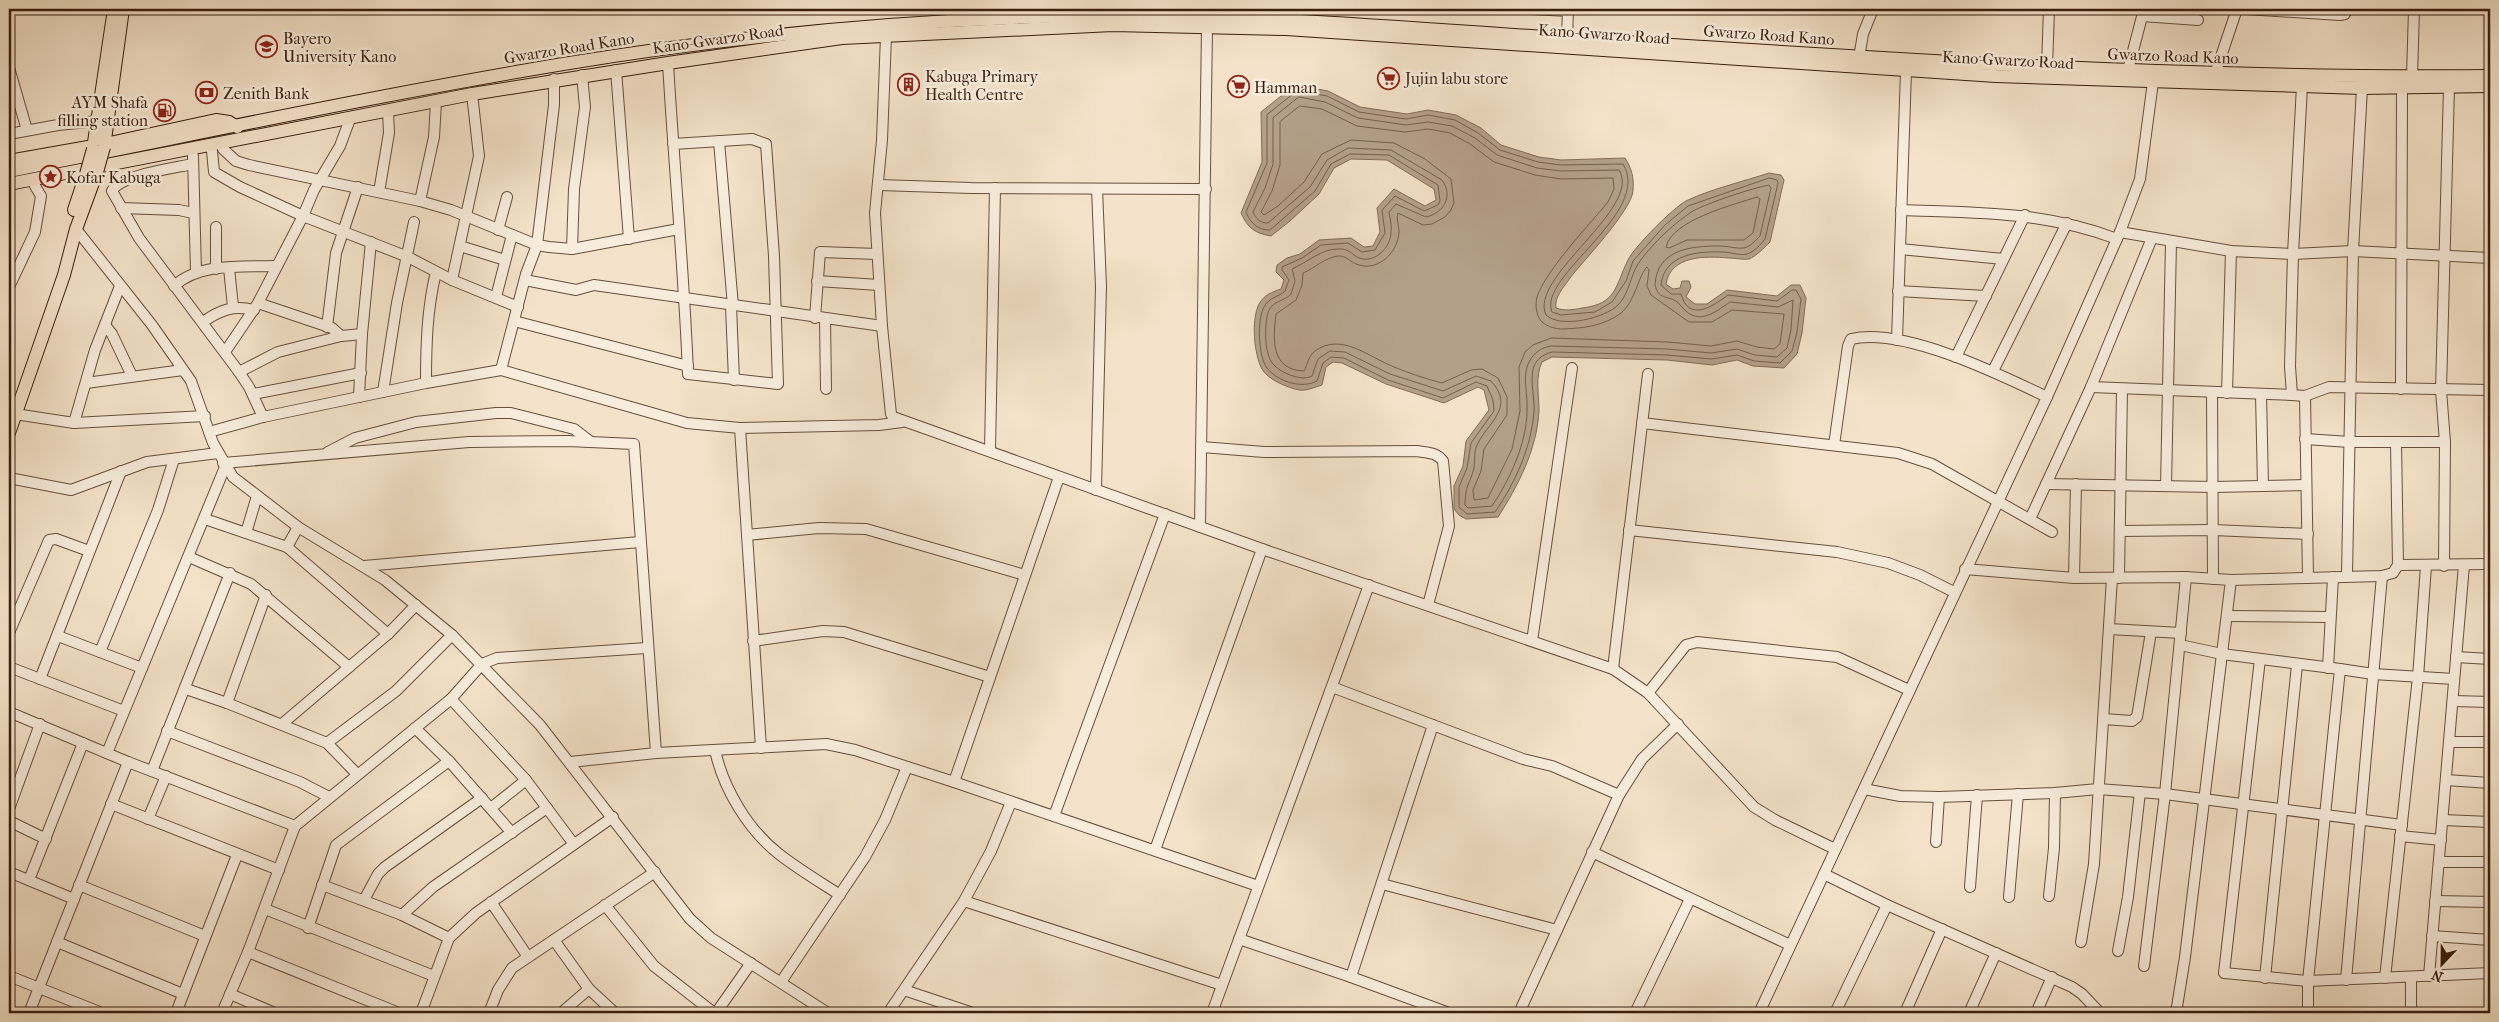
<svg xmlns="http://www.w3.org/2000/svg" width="2499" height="1022" font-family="'IM FELL French Canon',serif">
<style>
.water{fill:#b4a08a;stroke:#836c58}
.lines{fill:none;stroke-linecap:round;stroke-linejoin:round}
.shore{stroke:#765f4c;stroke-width:1}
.minor-casing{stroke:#684f3d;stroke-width:12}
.major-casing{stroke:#391e0e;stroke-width:14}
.minor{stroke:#f8eddd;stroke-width:10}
.major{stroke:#f4e3ca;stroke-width:12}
.major-bridge-casing{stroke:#391e0e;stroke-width:14;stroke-linecap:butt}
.major-bridge{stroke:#f4e3ca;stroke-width:12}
.labels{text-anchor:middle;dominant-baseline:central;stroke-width:5;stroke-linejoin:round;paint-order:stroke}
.street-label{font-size:16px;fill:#391e0e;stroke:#f8eddd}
.poi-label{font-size:16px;fill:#391e0e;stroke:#f8eddd;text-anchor:start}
</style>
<rect width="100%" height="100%" fill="#f4e3ca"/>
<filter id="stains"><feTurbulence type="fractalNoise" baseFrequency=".004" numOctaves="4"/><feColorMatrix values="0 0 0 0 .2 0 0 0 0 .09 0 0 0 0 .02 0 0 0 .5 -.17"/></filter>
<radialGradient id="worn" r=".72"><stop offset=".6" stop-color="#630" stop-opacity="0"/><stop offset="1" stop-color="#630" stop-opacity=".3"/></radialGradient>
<!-- water -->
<path class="water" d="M1295,85L1328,91L1360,107L1407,114L1428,110L1456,115L1481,128L1501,145L1539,157L1561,160L1625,158C1632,169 1634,178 1633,191C1631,211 1584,260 1570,278C1564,287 1554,297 1556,308C1564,311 1573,310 1582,308C1617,304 1615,286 1628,260C1634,247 1673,208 1686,201C1708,190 1745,181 1769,173L1781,175L1784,180L1770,242C1764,248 1756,256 1749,259C1743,260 1735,258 1729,258C1705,256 1671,255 1666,284L1673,289L1680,288L1682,281H1689L1691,287L1686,297L1695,304H1707L1727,290L1777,296L1791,285H1800L1806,298L1802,333L1797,354L1784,368L1753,366L1737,360L1712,365L1667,360L1552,357L1542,362C1535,377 1539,394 1539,411C1537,449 1518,486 1498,517L1466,519L1459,515L1454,509V486L1463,466L1466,441L1489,410L1484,390L1478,387L1444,403L1386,384L1342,363L1333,362L1326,367L1322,385C1315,387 1307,391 1299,390C1288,388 1267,379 1262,369C1254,354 1251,320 1259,304C1264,295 1272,292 1281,289L1284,280L1276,272L1277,265L1287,258L1300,254L1319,240L1351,238L1364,247L1373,246L1380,232L1377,208L1394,189L1425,206L1436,200L1434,189L1387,160L1351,159L1334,168L1319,194L1290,221L1271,236C1254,233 1248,228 1241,213L1262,162L1261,112Z"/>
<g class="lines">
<!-- shore -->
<g class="shore">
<path d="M1297,91L1327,96L1359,112L1406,119L1428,115L1455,120L1478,133L1500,150L1538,162L1561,165L1623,164C1653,213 1537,276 1552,312L1561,315L1595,312L1612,302L1626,281L1633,261L1665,225L1688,206L1769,178L1777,180L1778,183L1765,239C1761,244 1754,252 1747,254C1740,256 1730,252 1723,252C1698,251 1664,254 1661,285L1671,294H1681C1689,323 1713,306 1728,295L1777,301L1792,290H1796L1801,299L1797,332L1792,351L1780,363L1754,361L1737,355L1712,359L1667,355L1552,352C1542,355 1536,359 1533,369C1530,383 1535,398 1534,412C1531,448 1515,483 1495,512L1467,514L1459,507V487L1467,468L1471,443L1494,411L1493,400L1487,386L1476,382L1443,398L1388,380L1344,358L1331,357L1323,363L1317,381C1302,389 1278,382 1267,368C1258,356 1257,319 1264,307C1269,297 1279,297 1285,291L1289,280L1282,270V267L1302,258L1321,245L1348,243L1362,252L1375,250L1385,233L1382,210L1395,196L1424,211L1438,205L1440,201L1438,185L1389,155L1350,154L1331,164L1315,191L1270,230C1258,230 1251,224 1246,212L1267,163V115Z"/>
<path d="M1299,97L1325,102L1358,118L1406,125L1428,122L1452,126L1475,138L1497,155L1537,168L1561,171L1619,170C1643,208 1528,277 1546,315C1561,329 1605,318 1618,305C1629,294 1630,277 1638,264C1649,247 1673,224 1690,213C1700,205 1756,187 1769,185L1771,188L1760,236C1756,240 1750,247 1744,248C1737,249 1728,246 1720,246C1691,246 1657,249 1655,285C1658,299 1667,296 1676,301C1679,303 1683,309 1687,312C1702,324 1718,310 1730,302L1778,307L1793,300L1791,330L1787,348L1777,357L1755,355L1737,349L1711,353L1667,349L1551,346C1539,348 1531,355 1527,367C1523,380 1528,396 1527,410C1527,443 1510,479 1492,506L1468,508L1465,505C1465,485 1470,484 1474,468C1475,461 1474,451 1477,445C1487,423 1516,408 1491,381L1476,376L1443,391L1390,374L1345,352L1330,351L1318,359L1312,376C1306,379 1300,378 1293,376C1287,374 1278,370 1273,364C1264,354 1264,322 1269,310C1273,301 1285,301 1291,294L1295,281L1292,269C1308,262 1321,249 1338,249C1348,248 1351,254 1359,258C1375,264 1391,247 1391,232C1392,225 1390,219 1389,212L1396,204L1426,217C1443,213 1454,197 1442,180L1391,150L1348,148L1327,160L1310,187L1268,223C1260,223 1256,219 1253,212L1265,188L1273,164V118Z"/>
<path d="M1300,106L1322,109L1357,126L1405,132L1428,129L1450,133L1470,144L1494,162L1535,175L1561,179L1613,178L1614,189L1608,202C1589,225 1546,270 1537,297C1535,305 1536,316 1542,322C1548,327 1556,329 1563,329C1584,328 1604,326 1621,313C1635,302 1639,274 1647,267L1649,270L1647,286L1651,295L1689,322H1712L1732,310L1784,314L1780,344L1774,349L1757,347L1737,341L1711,346L1668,342L1551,338L1533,345L1525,352L1519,367L1520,411L1512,449L1488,498L1474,500L1473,490L1481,471L1484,449L1507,415V397L1498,378L1482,369L1471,370L1442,383C1426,379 1409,373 1394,367C1369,357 1341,332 1315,351C1308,356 1308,364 1304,371C1270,370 1273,338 1276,314L1296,300L1302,285L1303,273C1315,268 1324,258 1338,256C1346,255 1351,263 1359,265C1379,271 1398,252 1399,232C1399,226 1396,219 1398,213L1423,225L1432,224L1445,217L1451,210L1454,203L1451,179L1425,159L1394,143L1351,140L1322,154L1304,182L1278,206L1264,215L1261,212L1272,191L1280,165V122Z"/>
<path d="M1757,197L1760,199L1753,233L1744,240H1687L1669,248L1666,247C1672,220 1733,205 1757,197Z"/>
</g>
<defs>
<g id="minor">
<polyline points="1289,9 1292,21"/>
<polyline points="1531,9 1568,11"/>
<polyline points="2245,9 2340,15 2345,14 2347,9"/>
<polyline points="9,11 9,9"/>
<polyline points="2142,16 2198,20"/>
<polyline points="886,36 882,140 875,213 882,326 891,414 893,417 1262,549 1613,669 1648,693 1754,807 1775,820 1835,849"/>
<polyline points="1567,39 1568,9"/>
<polyline points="1859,58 1863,34 1873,9"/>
<path d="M668,63C674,167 684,270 688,374L778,384L774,256L766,144L752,139L673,144"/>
<polyline points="2047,67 2049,9"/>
<polyline points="9,68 27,130"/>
<polyline points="616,70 629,239"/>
<polyline points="2128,70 2144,9"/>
<polyline points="2215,74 2237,9"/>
<polyline points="2412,77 2414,9"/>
<polyline points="2302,86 2293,254 2290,366 2292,395 2305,396 2329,387 2490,390"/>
<polyline points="9,134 58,125 98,121"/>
<polyline points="719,141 733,306"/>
<polyline points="223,149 236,161 249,165 420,201 451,210 537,245 549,247 572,249 679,229"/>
<polyline points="212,151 214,172 240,187 303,216 408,257 452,280 518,307"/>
<polyline points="193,156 196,272"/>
<path d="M193,164C175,168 120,175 112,191L139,238L239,372L249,387L263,417"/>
<polyline points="879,185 971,188 1206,189"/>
<polyline points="379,192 389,133 388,111"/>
<polyline points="420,201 434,137 436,102"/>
<polyline points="121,208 179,210 193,213"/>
<path d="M1901,210C1978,213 2044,211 2117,239"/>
<polyline points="216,227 216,269"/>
<polyline points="76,229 152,325 191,381 213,443 233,477 298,527 385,580 452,635 540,725 690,919 711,938 828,1013"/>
<polyline points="498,230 507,197"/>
<polyline points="2120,232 2231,251 2293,254 2353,251 2490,258"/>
<polyline points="460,246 505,260"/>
<polyline points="572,249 574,189 585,107 582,75"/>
<polyline points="1900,249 2003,259"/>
<polyline points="229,268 233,307"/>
<polyline points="452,280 479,156 472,94"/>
<polyline points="525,280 576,290 594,285 882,326"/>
<polyline points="817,281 879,285"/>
<path d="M174,286C200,262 244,267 277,266"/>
<polyline points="9,287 35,232 41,196 35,186"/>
<polyline points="1898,291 1986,296"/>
<polyline points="496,297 512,235"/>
<polyline points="258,303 332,328 341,336"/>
<polyline points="731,306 734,380"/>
<polyline points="815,318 820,252 877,254"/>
<polyline points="825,320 826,389"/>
<polyline points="514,321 688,366"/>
<path d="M203,322C220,310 233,305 254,310"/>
<polyline points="105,325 112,334 132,376"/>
<polyline points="327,327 336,253 358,187"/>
<polyline points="1897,340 1906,71"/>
<polyline points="225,352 258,303 303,216 314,190 340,146 350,119"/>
<polyline points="1956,357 2025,215"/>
<polyline points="501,370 526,274 537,245 554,105 554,79"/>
<polyline points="1993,371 2067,223"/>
<polyline points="239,372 278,352 341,336 362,334"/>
<polyline points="86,383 183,370"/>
<path d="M426,383C426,345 427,309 436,272"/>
<polyline points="2091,387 2292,395"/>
<polyline points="2401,389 2402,88"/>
<polyline points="383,392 397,303 414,222"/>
<polyline points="2212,392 2213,579"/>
<polyline points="2227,393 2231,251"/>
<polyline points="253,394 361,373"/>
<polyline points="2261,394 2263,486"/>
<polyline points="2305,396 2308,578"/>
<polyline points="359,397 362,334 371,242"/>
<polyline points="15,414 74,423 205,416"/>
<polyline points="74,423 95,350 120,286"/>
<polyline points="1642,423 1898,453 1932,464 2052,532"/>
<polyline points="740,428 761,748"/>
<polyline points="209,432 263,417 426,383 501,370 687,423 740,428 879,425 902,422"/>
<polyline points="2305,439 2350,442 2445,442"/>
<polyline points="2396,442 2398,565"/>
<path d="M1834,445L1848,346L1851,339C1903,327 1999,374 2047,397"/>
<path d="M1202,447L1264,452L1417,451C1428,453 1436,452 1443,461L1449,526L1428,605"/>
<polyline points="990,451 995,188"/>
<polyline points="328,452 355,438 416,422 496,413 511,413 574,429 591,442"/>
<polyline points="223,463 469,442 568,441 634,444 656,753"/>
<polyline points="9,478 71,490 147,462 218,453"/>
<polyline points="2046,484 2213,487 2306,485"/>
<polyline points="2166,486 2171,242"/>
<polyline points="1096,490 1101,286 1097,189"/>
<polyline points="205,519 287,547 388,634"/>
<polyline points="2030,519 2091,387 2152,238"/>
<polyline points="1200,527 1207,27"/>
<polyline points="1629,530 1837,552 1888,563 1920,575 1954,592"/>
<polyline points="2120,531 2213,530 2308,534"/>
<polyline points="246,533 257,496"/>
<polyline points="747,535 819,528 866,529 1025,575"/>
<polyline points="287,547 298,527"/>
<polyline points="189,557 251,584 349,667"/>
<polyline points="364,566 640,542"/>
<polyline points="2444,566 2445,442 2441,390 2449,87"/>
<polyline points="1965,569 2074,578 2186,577 2231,580 2382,576 2393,573 2398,565 2490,564"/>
<polyline points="2347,575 2353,251 2362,88"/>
<polyline points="2074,578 2076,484"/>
<polyline points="2119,578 2122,389"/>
<polyline points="2227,616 2330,617"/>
<polyline points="2109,629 2181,633"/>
<polyline points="9,633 49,540 56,539 89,551"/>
<polyline points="58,636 142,668"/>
<polyline points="753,641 823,631 844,632 990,677"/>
<polyline points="1532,641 1572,368"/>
<polyline points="2180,645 2222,654 2340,669"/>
<polyline points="100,652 158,510 174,459"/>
<polyline points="2456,657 2490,659"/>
<polyline points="2260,659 2224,973 2308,981 2490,973"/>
<polyline points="9,667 124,711"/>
<polyline points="2328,668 2333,577"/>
<polyline points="1613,669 1648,374"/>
<polyline points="40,679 121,471"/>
<polyline points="1332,687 1523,759 1552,766 1619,795"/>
<polyline points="186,689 227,703 327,743 357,774"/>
<polyline points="1648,693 1686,645 1697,642 1837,657 1909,690"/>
<polyline points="451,699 526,780 573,843"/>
<polyline points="2453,701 2490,702"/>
<polyline points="227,703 266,595"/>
<polyline points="9,712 128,762 295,826"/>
<polyline points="2103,719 2132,721 2137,717 2151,632"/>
<polyline points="282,724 388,634 416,605"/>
<polyline points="415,728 449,761 512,833"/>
<polyline points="167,731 300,782 329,797"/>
<polyline points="2450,742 2490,742"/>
<polyline points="327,743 396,691 452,635"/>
<path d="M715,750C723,788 748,830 779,854C798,869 820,882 840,895"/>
<polyline points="107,753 225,467"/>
<polyline points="570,762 656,753 826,744 855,750 954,782 1258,886"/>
<polyline points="152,771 230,573"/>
<polyline points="2446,780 2490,783"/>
<polyline points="954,782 1059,477"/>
<polyline points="1864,789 1900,796 1939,797 2055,793 2098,789 2165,794 2402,825"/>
<polyline points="111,804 279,870"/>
<polyline points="491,808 526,780"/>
<polyline points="9,809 40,724"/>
<polyline points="1054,816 1165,514"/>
<polyline points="148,819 166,776"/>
<polyline points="2443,820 2490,822"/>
<polyline points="9,821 46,839"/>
<polyline points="2400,836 2441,840"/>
<polyline points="1936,842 1939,797"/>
<polyline points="1155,850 1262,549"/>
<polyline points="1592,852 1790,945"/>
<polyline points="2439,862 2490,862"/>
<polyline points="9,872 74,899"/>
<polyline points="1824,874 1887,905 2072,987 2082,994 2100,1013"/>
<polyline points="29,880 83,743"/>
<polyline points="1382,884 1557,930"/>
<polyline points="79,885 205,936"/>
<polyline points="322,885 402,915 449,938"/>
<polyline points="1970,887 1977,795"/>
<polyline points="2049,896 2054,848 2055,793"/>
<polyline points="2009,897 2018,794"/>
<polyline points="364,900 378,874 385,867 482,798"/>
<polyline points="964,901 1222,985"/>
<polyline points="2435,901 2490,902"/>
<polyline points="491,902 528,957"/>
<polyline points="605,905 654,966 714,1013"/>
<polyline points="265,909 434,976"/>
<polyline points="402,915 433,887 547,808"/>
<polyline points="308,928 336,845 449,761"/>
<polyline points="2432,936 2490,940"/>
<polyline points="1239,939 1351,977 1449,1013"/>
<polyline points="554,940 589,989 615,1013"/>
<polyline points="57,942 183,994"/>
<polyline points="2081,942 2094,864 2112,578"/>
<polyline points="2118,951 2128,897 2140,792"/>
<polyline points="248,952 399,1013"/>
<polyline points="2144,966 2165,794 2186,577"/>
<polyline points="9,976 102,1013"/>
<polyline points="2429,976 2464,565"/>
<polyline points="1351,977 1433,725"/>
<polyline points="2411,977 2411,1010"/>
<polyline points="2265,978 2297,665"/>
<polyline points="2385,978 2418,677 2426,566"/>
<polyline points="2346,980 2382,576"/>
<polyline points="781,982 865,857 885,820 907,767"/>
<polyline points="904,990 973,1013"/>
<polyline points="230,994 275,1013"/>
<polyline points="29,1013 128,762"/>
<polyline points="176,1013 237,855"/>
<polyline points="222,1013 248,952 295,826 451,699 482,664 497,658 647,648"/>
<polyline points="421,1013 449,938 476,913 613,817"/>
<polyline points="489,1013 498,990 512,968 655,872"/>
<polyline points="561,1013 589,989"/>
<polyline points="716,1013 751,963"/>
<polyline points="888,1013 964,901 991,851 1011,802"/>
<polyline points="1212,1013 1369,585"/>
<polyline points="1519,1013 1619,795 1642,759 1678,724"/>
<polyline points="1635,1013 1690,899"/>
<polyline points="1759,1013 2047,397 2120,232 2140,179 2153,82"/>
<polyline points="1835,1013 1887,905"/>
<polyline points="1905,1013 1942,929"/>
<polyline points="1969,1013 1996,953"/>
<polyline points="2036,1013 2052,977"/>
<polyline points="2176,1013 2185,957 2231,580"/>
<polyline points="2308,1013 2308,981 2340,669 2373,674 2454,679"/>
</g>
<g id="major">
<polyline points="104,147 123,9"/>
<polyline points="93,149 114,9"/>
<polyline points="9,161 105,144 216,120 229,122 237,127"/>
<path d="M9,171C193,135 377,95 563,64C732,36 903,20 1075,16C1238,13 1400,28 1563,38C1872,58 2180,79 2490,76"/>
<polyline points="9,184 472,94 668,63 842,38 1113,25 1286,29 1996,76 2362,88 2490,86"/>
<polyline points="74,210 86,174"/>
<polyline points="9,433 64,275 76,229 97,172"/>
</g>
</defs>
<!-- minor casing -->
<use href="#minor" class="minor-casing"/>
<!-- major casing -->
<use href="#major" class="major-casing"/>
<!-- minor -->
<use href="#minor" class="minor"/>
<!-- major -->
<use href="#major" class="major"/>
<defs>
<g id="major-bridge">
<polyline points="97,172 104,147"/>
<polyline points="86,174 93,149"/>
</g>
</defs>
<!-- major-bridge casing -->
<use href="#major-bridge" class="major-bridge-casing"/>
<!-- major-bridge -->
<use href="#major-bridge" class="major-bridge"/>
</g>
<!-- icons -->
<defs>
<symbol id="university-ring" viewBox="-11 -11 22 22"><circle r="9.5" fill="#f8eddd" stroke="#8f2418" stroke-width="1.5"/><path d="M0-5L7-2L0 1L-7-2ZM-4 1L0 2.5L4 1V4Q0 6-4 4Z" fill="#8f2418"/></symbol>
<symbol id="supermarket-ring" viewBox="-11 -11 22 22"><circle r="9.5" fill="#f8eddd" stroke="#8f2418" stroke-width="1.5"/><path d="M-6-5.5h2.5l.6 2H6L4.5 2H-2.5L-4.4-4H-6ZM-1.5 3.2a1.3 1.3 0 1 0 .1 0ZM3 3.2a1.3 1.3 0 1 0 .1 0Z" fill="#8f2418"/></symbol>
<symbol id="building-ring" viewBox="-11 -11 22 22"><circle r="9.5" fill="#f8eddd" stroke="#8f2418" stroke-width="1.5"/><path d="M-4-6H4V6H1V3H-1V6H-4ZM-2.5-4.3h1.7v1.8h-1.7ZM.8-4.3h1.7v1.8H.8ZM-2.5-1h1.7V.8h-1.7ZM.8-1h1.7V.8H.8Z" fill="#8f2418"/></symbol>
<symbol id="bank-ring" viewBox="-11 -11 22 22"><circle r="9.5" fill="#f8eddd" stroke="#8f2418" stroke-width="1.5"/><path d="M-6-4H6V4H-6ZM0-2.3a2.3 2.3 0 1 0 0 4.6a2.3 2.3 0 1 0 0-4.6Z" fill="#8f2418"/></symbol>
<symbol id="fuel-ring" viewBox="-11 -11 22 22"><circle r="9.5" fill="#f8eddd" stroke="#8f2418" stroke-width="1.5"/><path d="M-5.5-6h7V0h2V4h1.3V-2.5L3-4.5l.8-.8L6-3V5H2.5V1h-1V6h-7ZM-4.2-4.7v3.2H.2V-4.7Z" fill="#8f2418"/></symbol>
<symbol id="sight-ring" viewBox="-11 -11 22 22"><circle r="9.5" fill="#f8eddd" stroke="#8f2418" stroke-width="1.5"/><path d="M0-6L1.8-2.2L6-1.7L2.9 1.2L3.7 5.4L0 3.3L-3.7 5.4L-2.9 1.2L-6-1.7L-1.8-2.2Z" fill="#8f2418"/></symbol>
</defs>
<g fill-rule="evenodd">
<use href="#university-ring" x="254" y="34" width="25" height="25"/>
<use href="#supermarket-ring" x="1376" y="66" width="25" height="25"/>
<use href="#building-ring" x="896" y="72" width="25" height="25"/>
<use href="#supermarket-ring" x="1226" y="74" width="25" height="25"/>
<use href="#bank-ring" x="194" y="80" width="25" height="25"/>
<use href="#fuel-ring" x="152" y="98" width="25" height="25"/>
<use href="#sight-ring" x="38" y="164" width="25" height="25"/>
</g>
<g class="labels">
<!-- street labels -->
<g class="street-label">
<text transform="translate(1604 34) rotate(4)">Kano-Gwarzo Road</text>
<text transform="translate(1769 35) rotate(4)">Gwarzo Road Kano</text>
<text transform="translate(718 39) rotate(-8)">Kano-Gwarzo Road</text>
<text transform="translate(569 48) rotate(-9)">Gwarzo Road Kano</text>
<text transform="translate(2173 56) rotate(2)">Gwarzo Road Kano</text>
<text transform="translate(2008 60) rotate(3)">Kano-Gwarzo Road</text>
</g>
<!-- poi labels -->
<g class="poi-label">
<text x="283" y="38">Bayero<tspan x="283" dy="18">University Kano</tspan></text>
<text x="925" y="76">Kabuga Primary<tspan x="925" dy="18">Health Centre</tspan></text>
<text x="1405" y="78">Jujin labu store</text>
<text x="1254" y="87">Hamman</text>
<text x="223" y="93">Zenith Bank</text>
<text x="148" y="102" text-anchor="end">AYM Shafa<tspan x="148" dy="18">filling station</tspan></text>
<text x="66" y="177">Kofar Kabuga</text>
</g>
</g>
<!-- margin -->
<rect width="2499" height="1022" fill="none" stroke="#f4e3ca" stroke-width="30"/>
<rect x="10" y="10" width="2479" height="1002" fill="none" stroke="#391e0e" stroke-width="2.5"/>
<rect x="15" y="15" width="2469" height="992" fill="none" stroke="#391e0e"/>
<!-- north arrow -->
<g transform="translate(2442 964) rotate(202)" stroke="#f8eddd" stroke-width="4" paint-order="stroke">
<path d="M0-4L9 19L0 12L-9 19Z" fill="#391e0e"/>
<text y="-8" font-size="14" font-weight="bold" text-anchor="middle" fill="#391e0e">N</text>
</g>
<rect width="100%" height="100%" filter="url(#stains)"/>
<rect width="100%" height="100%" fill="url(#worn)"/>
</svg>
